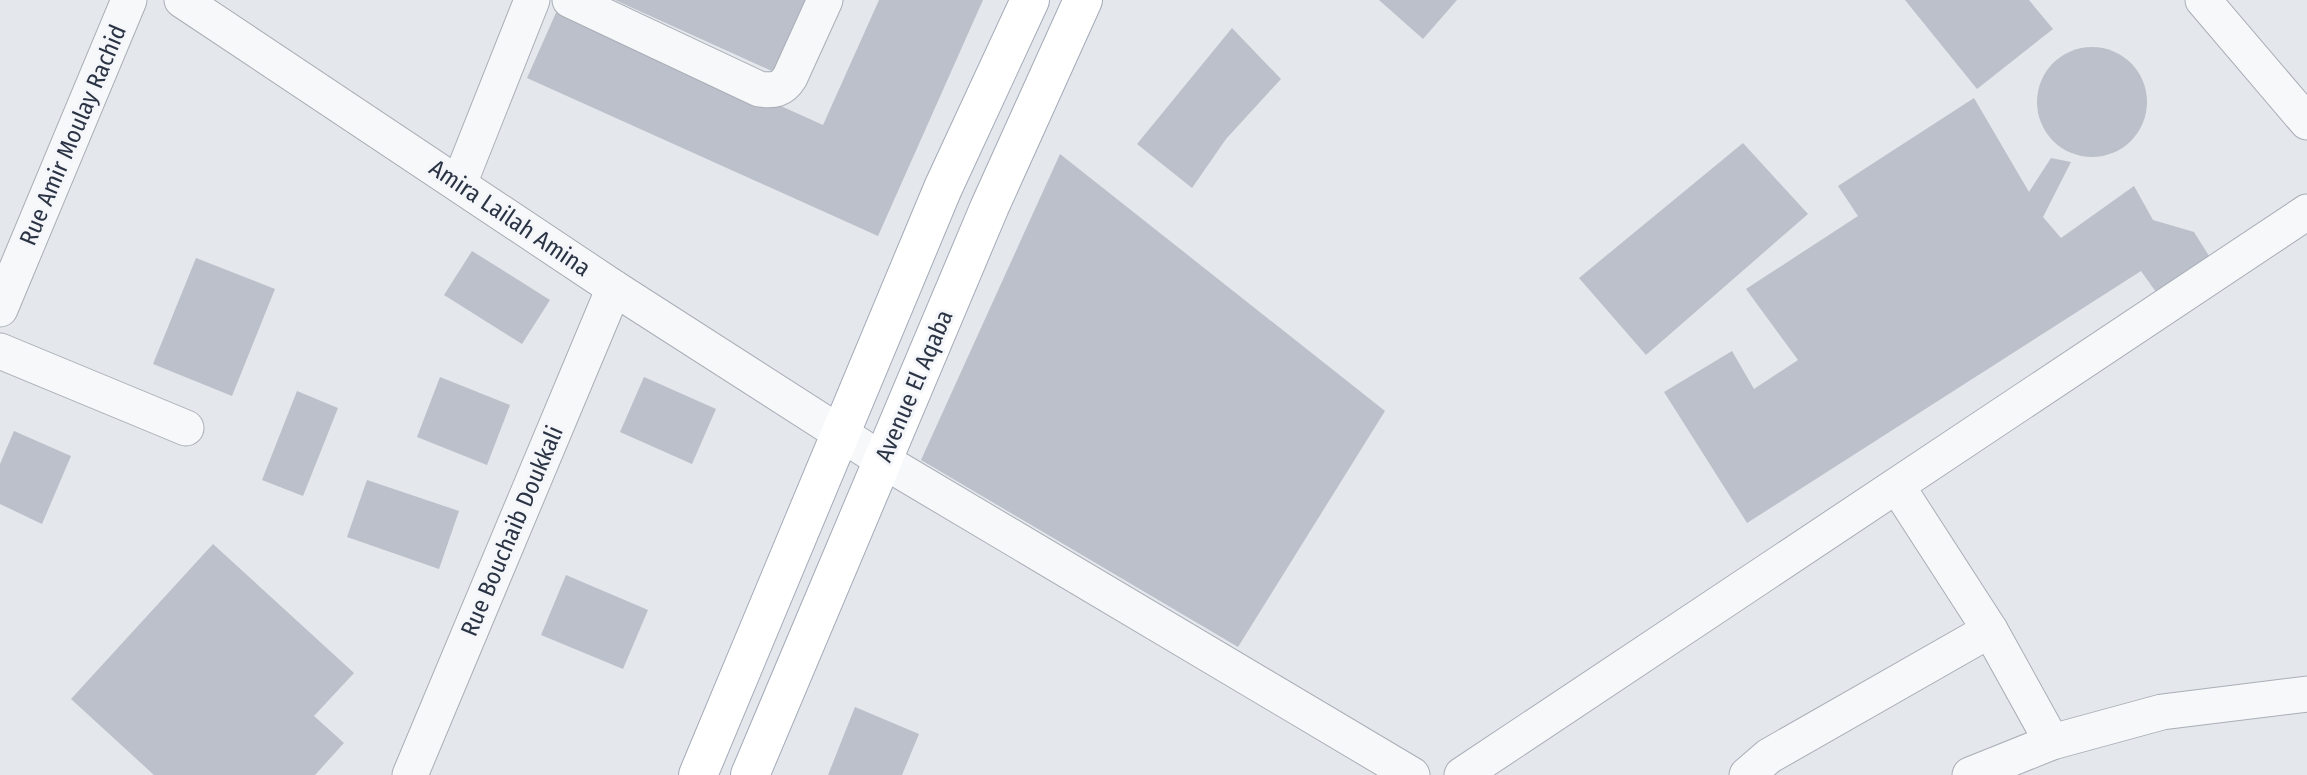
<svg xmlns="http://www.w3.org/2000/svg" width="2307" height="775" font-family="'Fira Sans Condensed',sans-serif">
<style>
.building{fill:#bbc0ca}
.lines{fill:none;stroke-linecap:round;stroke-linejoin:round}
.minor-casing{stroke:#a9aeb7;stroke-width:37}
.major-casing{stroke:#a3abb8;stroke-width:40}
.minor{stroke:#f7f8fa;stroke-width:35}
.major{stroke:#fff;stroke-width:38}
.labels{text-anchor:middle;dominant-baseline:central;stroke-width:6;stroke-linejoin:round;paint-order:stroke}
.street-label{font-size:24px;fill:#2b3445;stroke:#f4f6f9}
</style>
<rect width="100%" height="100%" fill="#e4e7ec"/>
<!-- building -->
<g class="building">
<polygon points="615,0 807,0 774,72"/>
<polygon points="879,0 983,0 878,236 527,78 559,6 823,125"/>
<polygon points="1379,0 1457,0 1423,39"/>
<polygon points="1905,0 2029,0 2053,29 1977,89"/>
<polygon points="1232,28 1281,79 1226,139 1192,188 1137,144"/>
<circle cx="2092" cy="102" r="55"/>
<polygon points="1974,98 2029,192 2051,158 2071,162 2043,217 2061,238 2134,186 2153,220 2194,232 2211,259 2156,292 2141,271 1747,523 1664,392 1732,351 1754,389 1798,360 1746,289 1858,216 1838,186"/>
<polygon points="1743,143 1808,214 1646,355 1579,278"/>
<polygon points="1060,154 1385,411 1238,647 921,460"/>
<polygon points="472,251 550,300 522,344 444,295"/>
<polygon points="196,258 275,289 232,396 153,364"/>
<polygon points="440,377 510,405 487,465 417,437"/>
<polygon points="644,377 716,409 692,464 620,432"/>
<polygon points="297,391 338,408 303,496 262,480"/>
<polygon points="14,431 71,456 42,524 0,504 0,464"/>
<polygon points="367,480 459,511 439,569 347,537"/>
<polygon points="213,544 354,673 314,716 344,743 315,775 154,775 71,699"/>
<polygon points="566,575 648,610 623,669 541,635"/>
<polygon points="855,707 919,734 902,775 828,775"/>
</g>
<g class="lines">
<defs>
<g id="minor">
<polyline points="182,0 614,288 882,460 1412,775"/>
<path d="M570,0L759,89C774,91 782,90 790,77L825,0"/>
<polyline points="2203,0 2307,122"/>
<polyline points="459,184 532,0"/>
<polyline points="0,309 129,0"/>
<polyline points="0,351 186,428"/>
<polyline points="1897,486 1990,630 2052,742"/>
<polyline points="410,775 614,288"/>
<polyline points="1462,775 2307,212"/>
<polyline points="1747,775 1769,756 1990,630"/>
<polyline points="1970,775 2052,742 2162,712 2307,694"/>
</g>
<g id="major">
<polyline points="698,775 943,188 1030,0"/>
<polyline points="750,775 990,206 1083,0"/>
</g>
</defs>
<!-- minor casing -->
<use href="#minor" class="minor-casing"/>
<!-- major casing -->
<use href="#major" class="major-casing"/>
<!-- minor -->
<use href="#minor" class="minor"/>
<!-- major -->
<use href="#major" class="major"/>
</g>
<g class="labels">
<!-- street labels -->
<g class="street-label">
<text transform="translate(73 135) rotate(-67)">Rue Amir Moulay Rachid</text>
<text transform="translate(510 218) rotate(34)">Amira Lailah Amina</text>
<text transform="translate(914 386) rotate(-67)">Avenue El Aqaba</text>
<text transform="translate(512 531) rotate(-67)">Rue Bouchaib Doukkali</text>
</g>
</g>
</svg>
